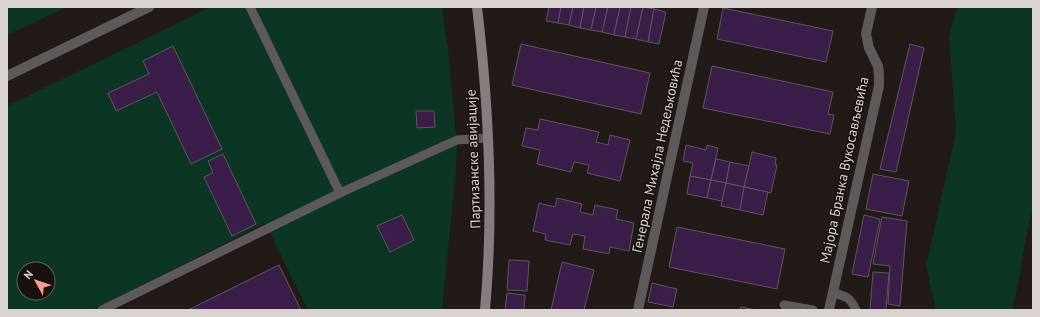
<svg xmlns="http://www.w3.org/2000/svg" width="1040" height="317" font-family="'PT Sans',sans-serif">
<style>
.green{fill:#0c3524;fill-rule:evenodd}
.building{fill:#3b1d49;stroke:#5c575f}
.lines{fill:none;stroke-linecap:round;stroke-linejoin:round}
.lane{stroke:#5f5a5a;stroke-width:9}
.street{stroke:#5f5a5a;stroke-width:10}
.secondary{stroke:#857d7e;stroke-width:10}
.labels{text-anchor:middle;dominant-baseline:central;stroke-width:3;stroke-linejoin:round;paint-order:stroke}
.street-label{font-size:14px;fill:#d9d4d0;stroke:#18110d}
</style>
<rect width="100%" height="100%" fill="#221a16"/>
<!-- green -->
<g class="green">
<polygon points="7,7 67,7 7,35"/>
<path d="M211,7H442L448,49L457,147L455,181L442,310H308L265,223L93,310H7V106ZM24,269H48V293H24Z"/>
<polygon points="957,7 1033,7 1033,201 1013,310 936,310 926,266 956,131 949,37"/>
</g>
<!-- building -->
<g class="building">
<polygon points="549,7 561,7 558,23 546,21"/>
<polygon points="561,7 573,7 569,25 558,23"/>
<polygon points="573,7 584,7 580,28 569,25"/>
<polygon points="584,7 596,7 591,30 580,28"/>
<polygon points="596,7 608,7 602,32 591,30"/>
<polygon points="608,7 620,7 614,35 602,32"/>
<polygon points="620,7 631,7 625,37 614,35"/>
<polygon points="631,7 643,7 636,39 625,37"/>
<polygon points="643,7 654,9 648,42 636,39"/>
<polygon points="723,8 833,31 826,62 717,39"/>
<polygon points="654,9 666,12 659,44 648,42"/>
<polygon points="521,44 650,73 641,114 512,85"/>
<polygon points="910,44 924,48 896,172 880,169"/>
<polygon points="173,46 222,149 191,164 157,92 116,111 108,93 149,74 143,61"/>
<polygon points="712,66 833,92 828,114 834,115 830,134 703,108"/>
<polygon points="416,111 434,111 435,127 417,128"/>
<polygon points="540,119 599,132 596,142 608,145 610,135 630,140 620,181 587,173 589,165 574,162 571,172 537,164 540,150 522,146 526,128 538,130"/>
<polygon points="686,145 706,150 707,145 718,148 711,180 690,176 693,163 683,161"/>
<polygon points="752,152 776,158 775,165 777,165 771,193 744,187"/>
<polygon points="223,154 256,224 232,236 204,177 213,173 208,161"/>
<polygon points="716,159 730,162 726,183 711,180"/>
<polygon points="730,162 749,166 744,187 726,183"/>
<polygon points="873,174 909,181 902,216 866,209"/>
<polygon points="690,176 711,180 707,198 687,194"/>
<polygon points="711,180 726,183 722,201 707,198"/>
<polygon points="726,183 744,187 740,210 721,206"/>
<polygon points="744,187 768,192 763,215 740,210"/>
<polygon points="557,198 582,204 580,212 593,215 595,205 618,210 616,219 634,223 629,251 610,247 609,254 605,253 583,249 585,236 573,234 570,245 545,240 546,234 533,231 539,203 555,207"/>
<polygon points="402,215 414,240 390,252 377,226"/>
<polygon points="864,215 880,219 868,277 852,274"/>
<polygon points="882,217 907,221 900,306 888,304 890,266 873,264"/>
<polygon points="677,227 785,249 777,289 669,267"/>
<polygon points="509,260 529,261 527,291 507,290"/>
<polygon points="562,262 594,270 584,310 551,310"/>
<polygon points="279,265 301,310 188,310"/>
<polygon points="873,272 889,273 886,310 870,310"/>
<polygon points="652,283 677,289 673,307 648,302"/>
<polygon points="507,293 525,295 524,310 505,310"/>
<polygon points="741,307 756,310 740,310"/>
</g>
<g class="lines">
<!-- lane -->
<g class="lane">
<polyline points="250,7 340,193"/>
<path d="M833,293C846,296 850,297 856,310"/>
<polyline points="784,305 813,310"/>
<polyline points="102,310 340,193 457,140 488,138"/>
</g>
<!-- street -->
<g class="street">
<polyline points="7,76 149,7"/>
<polyline points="638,310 704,7"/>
<polyline points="829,310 879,86 879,75 878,66 869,48 866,34 872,7"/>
</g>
<!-- secondary -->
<path class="secondary" d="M477,7C489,107 494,209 485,310"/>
</g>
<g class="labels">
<!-- street labels -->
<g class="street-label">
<text transform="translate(657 156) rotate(-78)">Генерала Михајла Недељковића</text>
<text transform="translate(473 159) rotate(-92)">Партизанске авијације</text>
<text transform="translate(844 170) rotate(-78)">Мајора Бранка Вукосављевића</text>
</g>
</g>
<!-- border -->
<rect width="1040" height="317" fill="none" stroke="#d9d4d0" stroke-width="16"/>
<!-- north arrow -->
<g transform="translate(36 281) rotate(310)"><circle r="19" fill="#18110d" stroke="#655f5b"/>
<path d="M0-3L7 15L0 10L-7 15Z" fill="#f59c92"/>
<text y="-6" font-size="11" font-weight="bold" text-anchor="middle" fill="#d9d4d0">N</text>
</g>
</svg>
